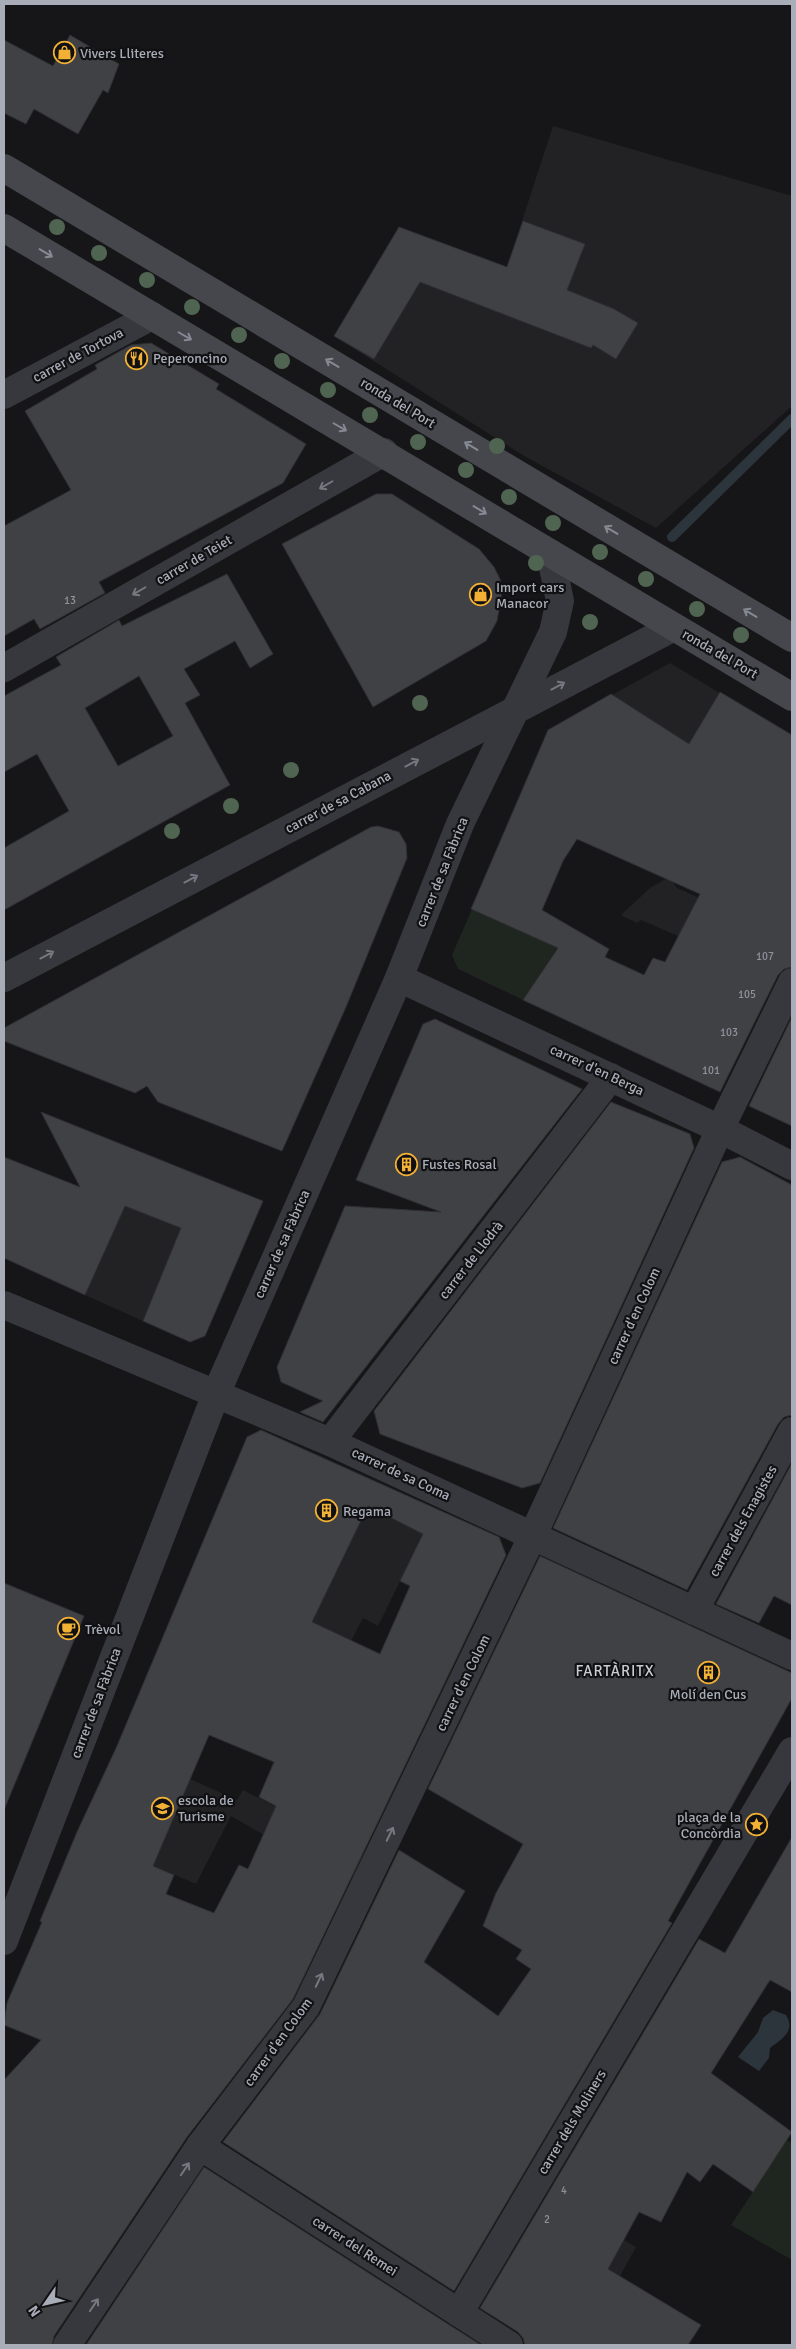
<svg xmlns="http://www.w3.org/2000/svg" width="796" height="2349" font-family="Signika,sans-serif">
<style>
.built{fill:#222225}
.green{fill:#1e261f}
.water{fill:#2c353c}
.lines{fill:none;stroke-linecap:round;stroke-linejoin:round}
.stream{stroke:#2c353c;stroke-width:10}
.building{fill:#404145;stroke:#303034;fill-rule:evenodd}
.minor{stroke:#37383d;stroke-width:28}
.secondary{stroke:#45474d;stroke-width:28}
.tree{fill:#506452}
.oneway{stroke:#858993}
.oneway2{stroke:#757881}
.labels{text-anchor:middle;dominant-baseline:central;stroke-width:4.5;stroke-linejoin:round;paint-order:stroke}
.number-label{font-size:11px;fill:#8e929b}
.poi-label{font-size:14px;fill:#a8adb8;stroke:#111113;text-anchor:start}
.street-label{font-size:14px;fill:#a8adb8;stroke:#111113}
.neighbourhood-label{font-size:15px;letter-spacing:1px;fill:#c9ccd4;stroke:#111113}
</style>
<rect width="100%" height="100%" fill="#161618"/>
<!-- built -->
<g class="built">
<polygon points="553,126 792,196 792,406 656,528 526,457 334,336 399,227 507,267"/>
<polygon points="670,663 720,693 770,781 792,796 792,845 763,826 541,747 548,730"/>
<polygon points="669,877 677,888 709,902 692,942 641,920 637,923 621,915 650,888"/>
<polygon points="125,1206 182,1228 143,1321 85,1295"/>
<polygon points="379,1483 436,1508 378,1626 363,1618 351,1641 312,1622"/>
<polygon points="117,1746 237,1800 243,1790 290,1814 363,1855 353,1876 264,1835 231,1816 196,1884 77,1833"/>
<polygon points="601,2227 636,2247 620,2276 589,2258"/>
</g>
<!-- green -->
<g class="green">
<polygon points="472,909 558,947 523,1000 458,969 452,955"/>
<polygon points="787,2140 792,2143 792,2260 731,2225"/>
</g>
<!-- water -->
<path class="water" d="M773,2010L786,2015C796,2031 782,2039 770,2048L769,2058L759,2071L738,2057L758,2032L763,2018Z"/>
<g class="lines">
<!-- stream -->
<polyline class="stream" points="672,537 792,419"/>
</g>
<!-- building -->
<g class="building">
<polygon points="70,35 119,64 108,93 103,90 78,134 34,109 26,124 4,113 4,40 53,66"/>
<polygon points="523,221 585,244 567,290 614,309 638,323 616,359 593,345 591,348 420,282 374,359 334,336 399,227 507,267"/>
<polygon points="151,343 219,384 216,389 306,444 283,483 99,582 105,593 40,629 34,619 4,636 4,526 71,490 25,411 97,369 95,365 131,345"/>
<polygon points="376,494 392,494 479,549 494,567 500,579 502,592 497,621 486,641 373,707 282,544"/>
<path d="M227,574L273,654L250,668L235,641L184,669L200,695L185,703L230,785L4,910V848L69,811L37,754L4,772V696L61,665L56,657L119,620L122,626ZM139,676L173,736L118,766L85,708Z"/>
<path d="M720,692L792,735V967L784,969L778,975L720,1092L523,1000L558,948L471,909L548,730L611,694L689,744ZM577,839L700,894L665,962L653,958L644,975L605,957L609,949L542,910L563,861Z"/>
<polygon points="378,826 399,832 406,844 407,858 346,1007 282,1151 158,1102 147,1086 135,1093 4,1041 4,1028 371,827"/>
<polygon points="792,1017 792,1126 749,1106"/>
<polygon points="435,1019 582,1089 323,1422 300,1412 323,1401 281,1382 277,1367 345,1206 441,1212 356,1180 423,1024"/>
<polygon points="611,1102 690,1134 694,1148 540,1483 522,1488 380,1434 374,1411"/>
<polygon points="41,1112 263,1201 205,1336 190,1342 143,1321 181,1228 125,1206 85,1295 4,1258 4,1157 80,1187"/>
<polygon points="740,1157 792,1185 792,1415 784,1417 778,1424 687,1590 553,1528 722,1162"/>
<path d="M261,1430L499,1537L506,1555L293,1999L187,2137L54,2336L52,2345H4V2080L41,2040L4,2025L7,2003L42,1922L40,1921L77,1832L117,1746L247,1437ZM368,1506L423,1534L400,1581L410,1586L380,1654L312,1622ZM209,1735L274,1762L259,1797L276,1806L248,1869L239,1865L214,1913L166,1894L174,1875L153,1866Z"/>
<polygon points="792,1463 792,1605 774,1596 759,1623 716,1604"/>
<polygon points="540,1556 792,1673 792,1698 668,1921 672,1923 454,2291 223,2142 320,2014 399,1850 465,1891 424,1962 498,2016 531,1969 516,1959 522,1950 483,1926 496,1893 523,1844 428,1789"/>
<polygon points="4,1583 84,1616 4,1810"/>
<polygon points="792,1837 792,1992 770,1980 711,2073 792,2132 753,2192 713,2164 700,2182 687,2172 661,2222 639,2212 608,2269 701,2325 688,2345 525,2345 523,2338 518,2332 480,2308 699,1939 725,1953"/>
<polygon points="204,2167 451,2326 481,2345 86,2345"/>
</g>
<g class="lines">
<!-- minor -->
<g class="minor">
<polyline points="4,395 152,316"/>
<polyline points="4,668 384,452"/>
<polyline points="4,978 674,627"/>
<polyline points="399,978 720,1129 792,1166"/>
<polyline points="4,1305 330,1442 792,1656"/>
<polyline points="330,1442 611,1077"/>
<polyline points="694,1611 792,1431"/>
<polyline points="4,1941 216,1394 399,978 460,824 553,632 560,601 550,553"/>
<polyline points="200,2146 509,2345"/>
<polyline points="459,2313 792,1751"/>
<polyline points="67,2345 200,2146 306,2007 533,1535 720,1129 792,982"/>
</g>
<!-- secondary -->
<g class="secondary">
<polyline points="4,168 792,638"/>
<polyline points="4,228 792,697"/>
</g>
</g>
<!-- trees -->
<g class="tree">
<circle cx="57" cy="227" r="8"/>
<circle cx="99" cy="253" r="8"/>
<circle cx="147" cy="280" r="8"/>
<circle cx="192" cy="307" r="8"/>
<circle cx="239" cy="335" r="8"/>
<circle cx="282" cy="361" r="8"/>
<circle cx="328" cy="390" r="8"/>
<circle cx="370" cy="415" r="8"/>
<circle cx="418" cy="442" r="8"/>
<circle cx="497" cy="446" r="8"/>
<circle cx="466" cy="470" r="8"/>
<circle cx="509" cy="497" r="8"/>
<circle cx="553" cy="523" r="8"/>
<circle cx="600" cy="552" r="8"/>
<circle cx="536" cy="563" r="8"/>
<circle cx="646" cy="579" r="8"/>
<circle cx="697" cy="609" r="8"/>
<circle cx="590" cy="622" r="8"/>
<circle cx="741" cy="635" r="8"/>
<circle cx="420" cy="703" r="8"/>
<circle cx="291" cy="770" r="8"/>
<circle cx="231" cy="806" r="8"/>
<circle cx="172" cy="831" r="8"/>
</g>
<!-- one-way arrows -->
<defs><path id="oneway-shaft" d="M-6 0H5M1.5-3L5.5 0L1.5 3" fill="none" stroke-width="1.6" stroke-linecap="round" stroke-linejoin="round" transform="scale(1.25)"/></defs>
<g class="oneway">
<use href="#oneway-shaft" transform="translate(46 253) rotate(31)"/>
<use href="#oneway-shaft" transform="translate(185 336) rotate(30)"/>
<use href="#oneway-shaft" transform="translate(332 363) rotate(-149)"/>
<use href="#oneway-shaft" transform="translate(340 427) rotate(30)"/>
<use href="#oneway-shaft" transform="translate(471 446) rotate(-149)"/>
<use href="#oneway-shaft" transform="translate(480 510) rotate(31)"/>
<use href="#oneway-shaft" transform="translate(611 530) rotate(-149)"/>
<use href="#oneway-shaft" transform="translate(750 613) rotate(-149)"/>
</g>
<g class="oneway2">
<use href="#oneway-shaft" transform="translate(326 485) rotate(150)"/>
<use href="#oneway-shaft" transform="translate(139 591) rotate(150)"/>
<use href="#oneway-shaft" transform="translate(558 686) rotate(-28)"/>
<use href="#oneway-shaft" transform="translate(412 763) rotate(-28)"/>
<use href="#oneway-shaft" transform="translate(191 879) rotate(-28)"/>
<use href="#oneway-shaft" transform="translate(47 955) rotate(-28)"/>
<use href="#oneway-shaft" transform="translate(390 1834) rotate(-64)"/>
<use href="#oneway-shaft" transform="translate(319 1980) rotate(-64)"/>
<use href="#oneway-shaft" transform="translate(185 2169) rotate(-56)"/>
<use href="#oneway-shaft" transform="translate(94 2305) rotate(-56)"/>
</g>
<!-- icons -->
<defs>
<symbol id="shop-ring" viewBox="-11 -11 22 22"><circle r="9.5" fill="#111113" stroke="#f2b134" stroke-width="1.5"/><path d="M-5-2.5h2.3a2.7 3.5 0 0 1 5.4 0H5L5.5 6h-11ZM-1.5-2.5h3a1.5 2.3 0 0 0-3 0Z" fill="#f2b134"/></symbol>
<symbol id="restaurant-ring" viewBox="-11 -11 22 22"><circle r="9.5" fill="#111113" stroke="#f2b134" stroke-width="1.5"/><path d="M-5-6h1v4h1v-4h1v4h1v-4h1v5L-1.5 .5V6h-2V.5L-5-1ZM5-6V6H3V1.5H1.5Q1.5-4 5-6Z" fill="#f2b134"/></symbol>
<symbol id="building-ring" viewBox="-11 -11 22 22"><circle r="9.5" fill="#111113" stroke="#f2b134" stroke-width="1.5"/><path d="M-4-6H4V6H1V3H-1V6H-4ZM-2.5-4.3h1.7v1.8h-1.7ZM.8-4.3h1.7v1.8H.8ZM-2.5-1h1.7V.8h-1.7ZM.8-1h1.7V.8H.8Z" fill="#f2b134"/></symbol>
<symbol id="cafe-ring" viewBox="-11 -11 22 22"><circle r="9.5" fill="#111113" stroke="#f2b134" stroke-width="1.5"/><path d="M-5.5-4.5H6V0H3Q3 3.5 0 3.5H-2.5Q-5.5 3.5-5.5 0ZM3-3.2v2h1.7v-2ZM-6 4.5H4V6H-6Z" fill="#f2b134"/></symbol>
<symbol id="university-ring" viewBox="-11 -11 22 22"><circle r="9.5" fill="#111113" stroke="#f2b134" stroke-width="1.5"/><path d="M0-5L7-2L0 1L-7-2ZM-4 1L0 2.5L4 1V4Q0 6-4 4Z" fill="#f2b134"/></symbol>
<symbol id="sight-ring" viewBox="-11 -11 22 22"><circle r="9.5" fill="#111113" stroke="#f2b134" stroke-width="1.5"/><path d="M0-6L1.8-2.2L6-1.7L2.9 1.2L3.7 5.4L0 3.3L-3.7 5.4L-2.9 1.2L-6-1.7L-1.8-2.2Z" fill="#f2b134"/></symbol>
</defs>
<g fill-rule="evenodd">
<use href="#shop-ring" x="52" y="40" width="25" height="25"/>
<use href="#restaurant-ring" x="124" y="346" width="25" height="25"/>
<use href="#shop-ring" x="468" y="582" width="25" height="25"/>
<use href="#building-ring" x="394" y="1152" width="25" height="25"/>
<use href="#building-ring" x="314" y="1498" width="25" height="25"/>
<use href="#cafe-ring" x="56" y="1616" width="25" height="25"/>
<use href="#building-ring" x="696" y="1660" width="25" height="25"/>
<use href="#university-ring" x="150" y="1796" width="25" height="25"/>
<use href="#sight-ring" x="744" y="1812" width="25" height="25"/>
</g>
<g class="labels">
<!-- number labels -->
<g class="number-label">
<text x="70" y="600">13</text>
<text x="765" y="956">107</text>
<text x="747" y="994">105</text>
<text x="729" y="1032">103</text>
<text x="711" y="1070">101</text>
<text x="564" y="2190">4</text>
<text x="547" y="2219">2</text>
</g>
<!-- poi labels -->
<g class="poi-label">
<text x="80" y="53">Vivers Lliteres</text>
<text x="153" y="358">Peperoncino</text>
<text x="496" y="587">Import cars<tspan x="496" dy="16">Manacor</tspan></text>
<text x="422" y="1164">Fustes Rosal</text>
<text x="343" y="1511">Regama</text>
<text x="85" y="1629">Trèvol</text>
<text x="708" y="1694" text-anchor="middle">Molí den Cus</text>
<text x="178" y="1800">escola de<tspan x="178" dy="16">Turisme</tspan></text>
<text x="741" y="1817" text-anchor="end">plaça de la<tspan x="741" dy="16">Concòrdia</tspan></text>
</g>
<!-- street labels -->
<g class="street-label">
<text transform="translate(78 355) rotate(-28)">carrer de Tortova</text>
<text transform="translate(398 403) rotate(31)">ronda del Port</text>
<text transform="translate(194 560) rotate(-30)">carrer de Teiet</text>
<text transform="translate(720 654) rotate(30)">ronda del Port</text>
<text transform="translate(338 802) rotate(-28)">carrer de sa Cabana</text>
<text transform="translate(442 872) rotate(-68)">carrer de sa Fàbrica</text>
<text transform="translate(597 1070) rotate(25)">carrer d'en Berga</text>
<text transform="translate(282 1244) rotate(-66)">carrer de sa Fàbrica</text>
<text transform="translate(471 1260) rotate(-52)">carrer de Llodrà</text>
<text transform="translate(634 1316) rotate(-65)">carrer d'en Colom</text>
<text transform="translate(401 1474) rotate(25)">carrer de sa Coma</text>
<text transform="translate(743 1521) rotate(-61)">carrer dels Enagistes</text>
<text transform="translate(463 1683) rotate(-64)">carrer d'en Colom</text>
<text transform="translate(96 1703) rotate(-69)">carrer de sa Fàbrica</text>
<text transform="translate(278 2042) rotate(-54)">carrer d'en Colom</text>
<text transform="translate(572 2122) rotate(-59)">carrer dels Moliners</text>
<text transform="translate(355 2246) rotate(33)">carrer del Remei</text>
</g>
<!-- neighbourhood labels -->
<g class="neighbourhood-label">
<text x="615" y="1671">FARTÀRITX</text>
</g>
</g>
<!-- border -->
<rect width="796" height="2349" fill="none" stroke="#a8adb8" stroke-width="10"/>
<!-- north arrow -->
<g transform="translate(45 2304) rotate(236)" stroke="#111113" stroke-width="4" paint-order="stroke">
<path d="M0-4L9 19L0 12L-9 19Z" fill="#a8adb8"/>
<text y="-8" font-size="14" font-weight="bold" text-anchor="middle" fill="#a8adb8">N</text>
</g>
</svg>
